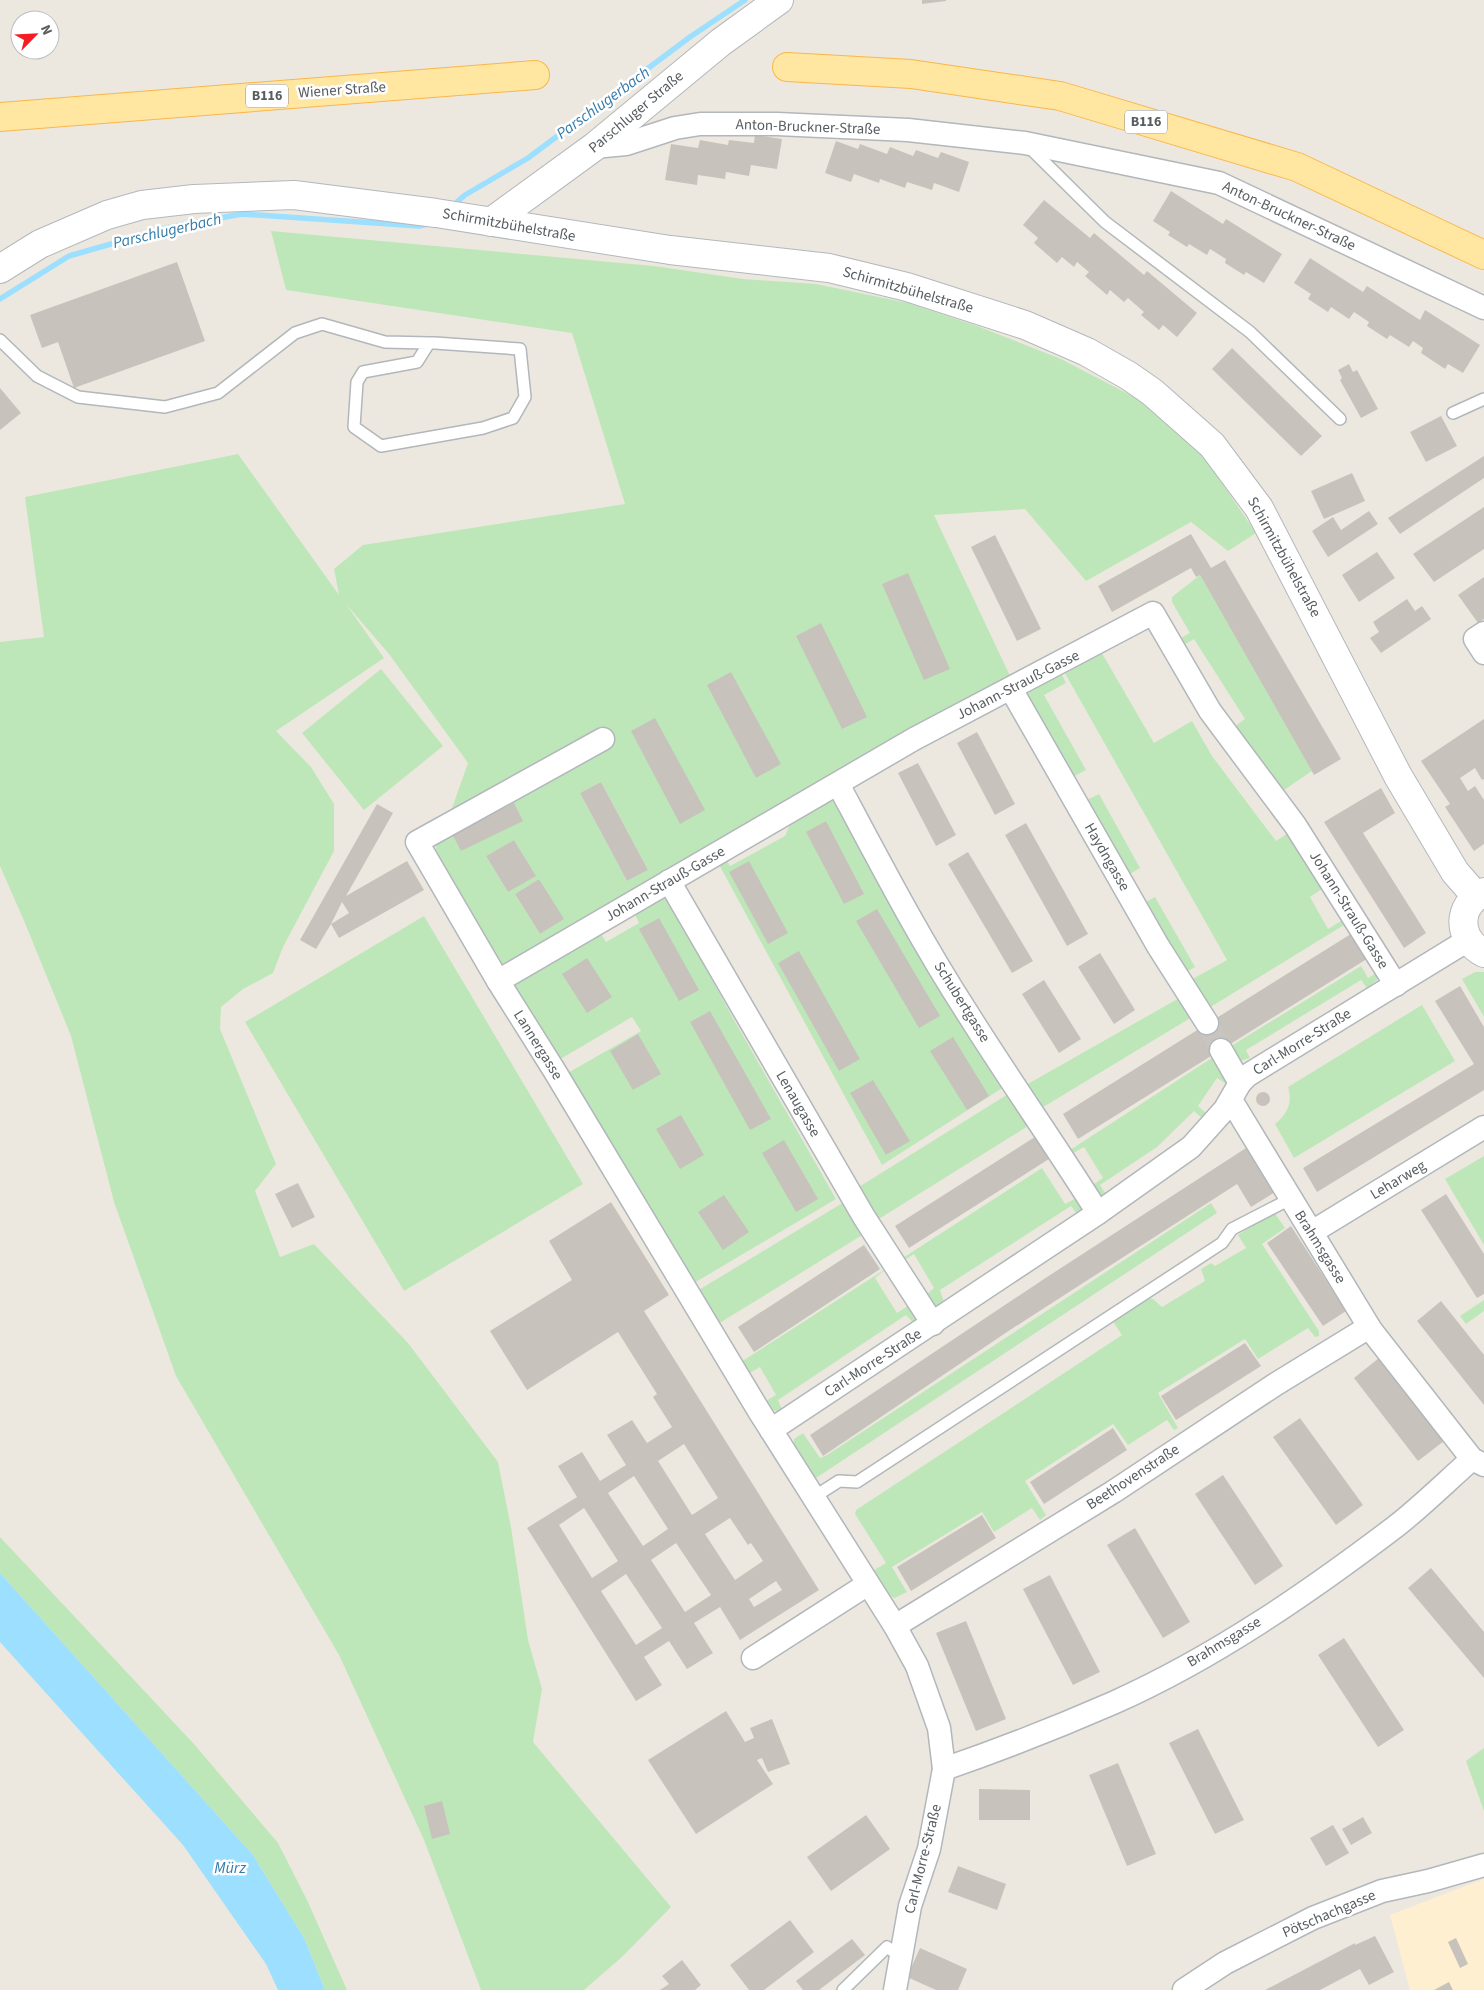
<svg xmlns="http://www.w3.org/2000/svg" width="1484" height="1990" font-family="'Source Sans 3',sans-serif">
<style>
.commercial{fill:#ffefd1}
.green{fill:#bee7b9;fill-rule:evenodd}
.water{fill:#9cdfff}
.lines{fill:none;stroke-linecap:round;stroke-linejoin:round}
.stream{stroke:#9cdfff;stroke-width:5.5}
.building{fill:#c7c3bc;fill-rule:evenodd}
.street-tunnel{stroke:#c8c5c0;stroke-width:22;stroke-dasharray:22 11;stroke-linecap:butt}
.lane-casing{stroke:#b2b7bb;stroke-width:14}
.street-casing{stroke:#b2b7bb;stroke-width:25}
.secondary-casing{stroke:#b3b8bd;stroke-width:30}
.primary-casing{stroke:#fab64a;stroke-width:30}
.lane{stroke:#fff;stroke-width:11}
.street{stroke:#fff;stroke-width:22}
.secondary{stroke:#fff;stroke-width:28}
.primary{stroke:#ffe6a1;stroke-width:28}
.labels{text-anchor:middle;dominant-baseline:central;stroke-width:5;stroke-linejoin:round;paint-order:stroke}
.shield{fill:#fff;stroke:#8a8e90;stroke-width:1}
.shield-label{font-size:14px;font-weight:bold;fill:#585d61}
.street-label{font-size:15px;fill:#585d61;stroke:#fff}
.water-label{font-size:16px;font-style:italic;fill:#327cad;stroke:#fff}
</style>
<rect width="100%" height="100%" fill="#ede8df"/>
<!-- commercial -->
<polygon class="commercial" points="1484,1879 1484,1990 1410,1990 1390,1915"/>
<!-- green -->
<g class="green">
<path d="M271,231L654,266L743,279L816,284L908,303L977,326L1061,359L1136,398L1202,454L1256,533L1228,551L1191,522L1086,581L1025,509L934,515L1012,680L505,969L436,853V844L441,839L468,763L389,654L346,604L384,658L276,731L311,767L334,804V851L283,947L273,973L243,989L221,1007L220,1029L276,1164L255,1191L280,1257L314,1244L408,1343L498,1462L511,1527L528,1640L542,1689L533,1742L671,1907L623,1956L584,1990H481L424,1840L339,1655L176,1376L114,1202L71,1036L25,923L0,866V642L44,637L25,497L238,454L339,595L334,569L363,545L625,504L572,333L286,290ZM601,782L648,870L627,881L580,793ZM514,840L535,875L508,892L486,856ZM539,879L563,919L540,934L515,894Z"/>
<polygon points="1200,575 1312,771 1284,790 1278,788 1231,729 1245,719 1194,639 1182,646 1177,640 1190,633 1172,602 1172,597"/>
<polygon points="1099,648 1154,743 1192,721 1212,756 1276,841 1288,833 1322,889 1310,897 1328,929 1341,921 1344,925 1204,1011 1187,982 1227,960 1062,668"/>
<polygon points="381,669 443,746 364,810 302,733"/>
<polygon points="1059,669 1066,683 1044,695 1086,770 1071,778 1025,694 1028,685"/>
<polygon points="1099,794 1140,868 1125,877 1083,802"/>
<polygon points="835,795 1007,1085 882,1165 716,859 723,855 730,866 785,836 795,813"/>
<polygon points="654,895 666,896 733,1018 836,1199 694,1283 566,1074 641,1031 632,1017 557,1061 513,985 598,929 606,942 639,923 632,908"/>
<polygon points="1155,897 1195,967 1183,974 1142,904"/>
<polygon points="424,916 583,1184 404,1291 245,1022"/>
<polygon points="1361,966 1368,978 1378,972 1377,980 1367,988 1361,980 1246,1050 1250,1058 1240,1061 1228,1048"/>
<polygon points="1475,972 1484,972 1484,1017 1462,979"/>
<polygon points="1181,997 1192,1017 1040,1109 1026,1085"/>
<path d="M1422,1005L1455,1061L1294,1158L1275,1124C1287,1114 1293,1103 1288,1087Z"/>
<polygon points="1218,1054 1228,1071 1228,1085 1217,1078 1198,1106 1208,1115 1204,1120 1194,1111 1157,1147 1100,1185 1107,1196 1100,1199 1088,1188 1103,1178 1084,1147 1070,1155 1067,1152"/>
<polygon points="1013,1091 1033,1123 874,1222 854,1190"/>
<polygon points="1484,1156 1484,1245 1445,1179"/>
<polygon points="1042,1168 1065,1204 1080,1196 1083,1210 1079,1217 1071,1206 940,1290 945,1305 939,1309 929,1307 921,1299 934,1288 914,1254 900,1263 898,1261"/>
<polygon points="844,1202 864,1234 718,1324 697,1291"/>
<polygon points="1211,1203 1217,1213 816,1478 813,1475 794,1445 794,1439 803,1433 820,1458 827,1455"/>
<polygon points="1274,1212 1285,1228 1262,1244 1319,1331 1319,1336 1315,1337 1308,1328 1258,1359 1245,1339 1158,1393 1178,1428 1174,1430 1167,1420 1128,1445 1113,1424 1025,1481 1046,1515 1040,1520 1032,1508 994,1532 982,1512 892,1567 907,1592 895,1598 890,1596 874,1570 886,1563 855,1514 856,1510 1122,1335 1114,1323 1115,1318 1146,1297 1153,1299 1162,1307 1205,1281 1201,1269 1211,1263 1215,1266 1246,1248 1238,1235"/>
<path d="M887,1268L875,1278L897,1313L908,1306L912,1307L917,1323L915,1325L906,1315L778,1400L783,1412C774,1412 770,1408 764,1402L776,1395L760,1367L748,1374L741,1362Z"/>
<polygon points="1484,1300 1484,1311 1466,1324 1460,1316"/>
<polygon points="0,1537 194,1744 278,1843 307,1900 347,1990 325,1990 304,1938 253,1855 0,1573"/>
<polygon points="1484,1748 1484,1811 1466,1761"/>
</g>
<!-- water -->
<polygon class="water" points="0,1573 253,1855 304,1938 325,1990 278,1990 266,1964 183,1845 0,1642"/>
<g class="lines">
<!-- stream -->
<g class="stream">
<polyline points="458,201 465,195 528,158 690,37 745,0"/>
<polyline points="0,299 69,256 171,227 242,214 419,226 428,224"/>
</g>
</g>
<!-- building -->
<g class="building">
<polygon points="922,0 946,0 946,1 922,4"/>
<polygon points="755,135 782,139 777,169 751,165 749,176 726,172 725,179 698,175 697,185 665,180 671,144 698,148 700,140 728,145 729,140 754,143"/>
<polygon points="836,141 858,149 860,144 887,154 890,147 913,156 916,150 938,158 941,152 969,162 959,192 934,183 932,190 907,182 905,188 880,179 879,183 854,174 851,182 825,173"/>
<polygon points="1171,191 1223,224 1226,219 1282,254 1264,283 1246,272 1244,275 1225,263 1226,259 1210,249 1207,255 1189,244 1187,247 1168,235 1170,232 1153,221"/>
<polygon points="1044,200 1090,238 1094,233 1144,275 1147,271 1197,313 1177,337 1163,325 1159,330 1141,315 1144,312 1128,298 1124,302 1110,290 1107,295 1085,276 1089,272 1077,262 1074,267 1062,257 1057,263 1034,243 1038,238 1023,225"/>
<polygon points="1310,258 1363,292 1367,286 1420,320 1425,310 1480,345 1463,373 1448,364 1445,369 1421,353 1423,348 1413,341 1409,347 1390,335 1387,339 1367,326 1369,322 1354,312 1349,319 1331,307 1328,312 1308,299 1311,294 1294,283"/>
<polygon points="177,262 205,341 74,388 58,342 42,348 30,315"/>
<polygon points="1232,348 1322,436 1301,456 1212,369"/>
<polygon points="1349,364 1353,372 1357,370 1378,409 1361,418 1340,380 1342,378 1338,370"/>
<polygon points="0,388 21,413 0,430"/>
<polygon points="1441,416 1457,446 1426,462 1410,432"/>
<polygon points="1484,456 1484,478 1400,534 1388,518"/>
<polygon points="1352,473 1365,501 1324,519 1311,491"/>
<polygon points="1484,507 1484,549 1434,582 1413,554"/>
<polygon points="1369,511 1378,524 1328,557 1312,531 1333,517 1341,530"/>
<polygon points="1191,534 1211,568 1225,560 1341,759 1314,775 1200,575 1196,577 1191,568 1112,612 1098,586"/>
<polygon points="995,535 1041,629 1017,641 971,547"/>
<polygon points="1377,552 1395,578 1359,602 1342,575"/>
<polygon points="908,573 950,669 924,680 882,584"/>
<polygon points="1484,577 1484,619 1478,623 1458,595"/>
<polygon points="1407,599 1415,611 1422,606 1431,619 1381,653 1370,638 1379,632 1373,622"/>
<polygon points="821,623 867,717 842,729 796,636"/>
<polygon points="731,672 781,764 756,778 707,685"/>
<polygon points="655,718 705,810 680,824 631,731"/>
<polygon points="1484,719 1484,779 1482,780 1475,768 1460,778 1468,791 1475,786 1484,800 1484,844 1474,851 1445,807 1450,804 1421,761"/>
<polygon points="977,732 1015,804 995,815 957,743"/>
<polygon points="918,763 956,835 936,846 898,773"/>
<polygon points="601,782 648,870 627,881 580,793"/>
<polygon points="1381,788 1395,813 1363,833 1426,933 1404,948 1324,822"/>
<polygon points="514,803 523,821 461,851 452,834"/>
<path d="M377,804L393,813L346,896L407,861L424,890L339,938L331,924L316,949L300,940ZM342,902L349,913L331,924Z"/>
<polygon points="826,821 864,894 844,904 806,832"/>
<polygon points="1026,823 1088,934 1067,946 1005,835"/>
<polygon points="514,840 536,876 508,892 486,856"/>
<polygon points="968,852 1033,961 1012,973 948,864"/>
<polygon points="749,861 788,933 768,944 729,872"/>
<polygon points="539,879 564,919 540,934 515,894"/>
<polygon points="877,909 940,1016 919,1028 856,921"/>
<polygon points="659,918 699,990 679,1001 639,929"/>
<polygon points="1354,932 1370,957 1078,1139 1063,1114"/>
<polygon points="799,951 860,1059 839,1071 778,963"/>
<polygon points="1100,953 1135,1010 1114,1024 1078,967"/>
<polygon points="587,958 612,997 587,1013 562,974"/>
<polygon points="1044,980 1081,1039 1059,1053 1022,994"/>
<polygon points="1460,986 1484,1027 1484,1090 1317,1192 1303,1168 1474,1064 1435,1001"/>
<polygon points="710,1011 771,1119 750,1130 690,1022"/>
<polygon points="638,1034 661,1074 633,1090 610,1051"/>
<polygon points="953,1037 989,1096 967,1110 930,1051"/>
<polygon points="873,1080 910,1141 886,1155 850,1093"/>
<circle cx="1263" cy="1099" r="7"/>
<polygon points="681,1115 704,1155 680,1169 656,1129"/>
<polygon points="1038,1135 1052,1157 909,1248 895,1226"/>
<polygon points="784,1140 818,1199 796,1212 762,1153"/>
<polygon points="1246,1148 1275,1192 1251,1207 1237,1184 1010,1330 823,1456 810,1435 1044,1279"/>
<polygon points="298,1183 315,1217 292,1228 275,1194"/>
<polygon points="1446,1194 1484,1254 1484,1294 1477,1298 1421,1210"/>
<polygon points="724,1195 749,1232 723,1250 698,1212"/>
<path d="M611,1202L669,1295L644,1311L819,1590L740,1640L720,1607L694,1623L713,1653L687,1669L669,1641L644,1657L662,1685L636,1701L527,1528L577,1497L558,1466L582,1452L600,1481L626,1465L607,1435L632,1420L647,1443L672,1427L653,1397L657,1394L618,1332L527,1390L490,1331L572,1280L549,1241ZM684,1444L718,1498L692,1515L658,1461ZM634,1476L668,1529L643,1546L608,1493ZM584,1508L618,1561L592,1578L559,1525ZM730,1518L748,1545L751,1543L763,1561L735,1580L705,1534ZM676,1543L711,1595L685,1612L651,1560ZM626,1574L662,1628L636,1645L601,1591ZM776,1581L782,1590L754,1607L749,1599Z"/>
<polygon points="1291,1226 1346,1311 1323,1326 1267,1243"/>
<polygon points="864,1245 880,1269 754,1352 738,1327"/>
<polygon points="1441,1301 1484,1355 1484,1405 1417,1321"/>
<polygon points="1245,1343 1261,1366 1176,1420 1161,1396"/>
<polygon points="1379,1358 1444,1441 1418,1461 1354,1378"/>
<polygon points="1300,1418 1363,1505 1336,1525 1273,1437"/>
<polygon points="1113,1428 1127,1450 1044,1504 1030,1482"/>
<polygon points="1223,1475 1283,1566 1255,1585 1195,1494"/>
<polygon points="982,1515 996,1538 911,1591 897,1567"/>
<polygon points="1135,1528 1190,1622 1163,1638 1107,1545"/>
<polygon points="1431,1568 1484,1632 1484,1678 1408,1588"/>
<polygon points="1050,1575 1100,1672 1073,1685 1023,1589"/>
<polygon points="966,1621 1006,1719 976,1731 936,1633"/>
<polygon points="1344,1638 1404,1730 1378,1747 1318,1655"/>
<polygon points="726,1711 745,1742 754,1738 750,1728 772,1719 790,1764 768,1772 762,1758 757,1760 773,1784 696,1834 648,1760"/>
<polygon points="1198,1729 1244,1820 1215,1834 1169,1743"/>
<polygon points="1118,1763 1156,1854 1127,1866 1089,1775"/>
<polygon points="979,1789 1030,1790 1030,1820 979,1820"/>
<polygon points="442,1801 450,1834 432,1839 424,1806"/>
<polygon points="866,1815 890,1849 831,1891 807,1857"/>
<polygon points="1363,1817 1372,1833 1351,1845 1342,1829"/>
<polygon points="1333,1825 1349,1853 1326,1866 1310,1838"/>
<polygon points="958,1866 1006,1884 997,1910 948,1892"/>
<polygon points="790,1920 814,1952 764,1990 749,1990 730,1965"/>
<polygon points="1375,1936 1394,1972 1369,1985 1360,1969 1320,1990 1265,1990 1355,1943 1355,1945"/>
<polygon points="1456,1938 1468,1964 1460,1968 1448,1942"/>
<polygon points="852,1939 865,1955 819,1990 803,1990 796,1981"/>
<polygon points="920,1948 967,1969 958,1990 936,1990 907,1977"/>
<polygon points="682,1960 701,1985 695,1990 660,1990 669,1984 662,1976"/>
<polygon points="1449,1982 1453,1990 1434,1990"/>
</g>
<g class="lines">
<!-- street-tunnel -->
<polyline class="street-tunnel" points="1207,1023 1221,1050"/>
<defs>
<g id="lane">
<polyline points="1029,147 1105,222 1250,332 1340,419"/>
<polyline points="0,340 37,376 78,397 165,407 218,393 295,333 322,324 385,342 429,343 435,343 520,349 525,397 513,418 483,428 381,446 354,427 357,382 363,372 417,362 429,343"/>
<polyline points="1453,413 1484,399"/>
<polyline points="814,1497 839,1481 857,1482 1222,1243 1232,1229 1290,1199"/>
<polyline points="843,1990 887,1947 901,1957"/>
</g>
<g id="street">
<polyline points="594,147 626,144 675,128 700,124 777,124 908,130 1025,143 1219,183 1484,308"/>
<polyline points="1484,633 1475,639 1484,653"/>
<polyline points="1011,689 1158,946 1207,1023"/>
<polyline points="603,739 417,842 498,981 554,1070 759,1411 895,1626 917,1666 939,1728 944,1769 929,1849 910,1906 895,1990"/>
<path d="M838,784C879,861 920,940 968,1014C1010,1081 1056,1146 1098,1213"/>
<polyline points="669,881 864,1217 933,1324"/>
<polyline points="498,981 914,739 1153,613 1210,711 1295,825 1396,985"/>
<polyline points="1221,1050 1240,1083"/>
<polyline points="1231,1100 1371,1330 1472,1459 1484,1465"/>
<polyline points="1312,1232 1484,1127"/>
<polyline points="771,1430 1098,1213 1191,1147 1225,1109 1240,1083 1248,1075 1468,940"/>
<polyline points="895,1626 1113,1492 1276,1384 1369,1327"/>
<polyline points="753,1658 868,1584"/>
<path d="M944,1769C1002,1749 1058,1727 1113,1703C1214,1658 1308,1593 1395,1527C1422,1506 1446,1482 1472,1459"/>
<polyline points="1184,1990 1225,1963 1313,1918 1382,1891 1428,1881 1484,1865"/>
</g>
<g id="secondary">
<polyline points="491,222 594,147 721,42 779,0"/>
<polyline points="0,269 40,244 107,215 142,205 194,199 294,195 436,213 670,250 829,268 907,287 1025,325 1087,352 1129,376 1152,392 1212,445 1259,508 1398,776 1455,872 1476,896"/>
<path d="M1484,892C1456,906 1457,939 1484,953"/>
</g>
<g id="primary">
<polyline points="787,67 911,74 1060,96 1297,167 1484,255"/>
<polyline points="0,117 535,75"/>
</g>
</defs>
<!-- lane casing -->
<use href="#lane" class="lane-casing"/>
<!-- street casing -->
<use href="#street" class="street-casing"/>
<!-- secondary casing -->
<use href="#secondary" class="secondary-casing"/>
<!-- primary casing -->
<use href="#primary" class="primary-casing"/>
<!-- lane -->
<use href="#lane" class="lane"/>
<!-- street -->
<use href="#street" class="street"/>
<!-- secondary -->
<use href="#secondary" class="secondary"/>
<!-- primary -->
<use href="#primary" class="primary"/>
</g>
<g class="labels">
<!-- shield labels -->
<g class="shield">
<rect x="246" y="84.5" width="42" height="23" rx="4"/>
<rect x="1125" y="110.5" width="42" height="23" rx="4"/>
</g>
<g class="shield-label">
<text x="267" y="96">B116</text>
<text x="1146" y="122">B116</text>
</g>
<!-- street labels -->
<g class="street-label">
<text transform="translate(342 90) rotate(-4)">Wiener Straße</text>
<text transform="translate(636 112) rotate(-40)">Parschluger Straße</text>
<text transform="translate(808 127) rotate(2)">Anton-Bruckner-Straße</text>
<text transform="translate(1289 216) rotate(25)">Anton-Bruckner-Straße</text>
<text transform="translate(509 225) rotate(10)">Schirmitzbühelstraße</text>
<text transform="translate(908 290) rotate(16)">Schirmitzbühelstraße</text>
<text transform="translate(1284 557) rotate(61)">Schirmitzbühelstraße</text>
<text transform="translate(1018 685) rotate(-27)">Johann-Strauß-Gasse</text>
<text transform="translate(1107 857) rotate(60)">Haydngasse</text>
<text transform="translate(665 884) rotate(-30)">Johann-Strauß-Gasse</text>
<text transform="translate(1349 910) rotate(58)">Johann-Strauß-Gasse</text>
<text transform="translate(962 1002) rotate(58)">Schubertgasse</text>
<text transform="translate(1302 1042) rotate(-32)">Carl-Morre-Straße</text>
<text transform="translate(538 1045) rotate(58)">Lannergasse</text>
<text transform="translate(798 1104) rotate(60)">Lenaugasse</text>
<text transform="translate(1398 1180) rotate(-31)">Leharweg</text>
<text transform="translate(1320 1247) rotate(58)">Brahmsgasse</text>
<text transform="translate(873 1363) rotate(-33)">Carl-Morre-Straße</text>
<text transform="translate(1133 1477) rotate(-33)">Beethovenstraße</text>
<text transform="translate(1224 1642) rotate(-31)">Brahmsgasse</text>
<text transform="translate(923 1859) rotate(-76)">Carl-Morre-Straße</text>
<text transform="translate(1329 1914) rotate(-23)">Pötschachgasse</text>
</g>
<!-- water labels -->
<g class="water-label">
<text transform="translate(603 103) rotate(-36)">Parschlugerbach</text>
<text transform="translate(167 231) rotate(-13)">Parschlugerbach</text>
<text x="230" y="1868">Mürz</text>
</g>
</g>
<!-- north arrow -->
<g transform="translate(35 35) rotate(66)"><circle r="24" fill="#ffffff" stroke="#bcbec0"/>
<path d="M0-4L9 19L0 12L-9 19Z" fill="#f41d24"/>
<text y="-8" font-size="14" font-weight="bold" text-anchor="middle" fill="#585d61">N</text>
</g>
</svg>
